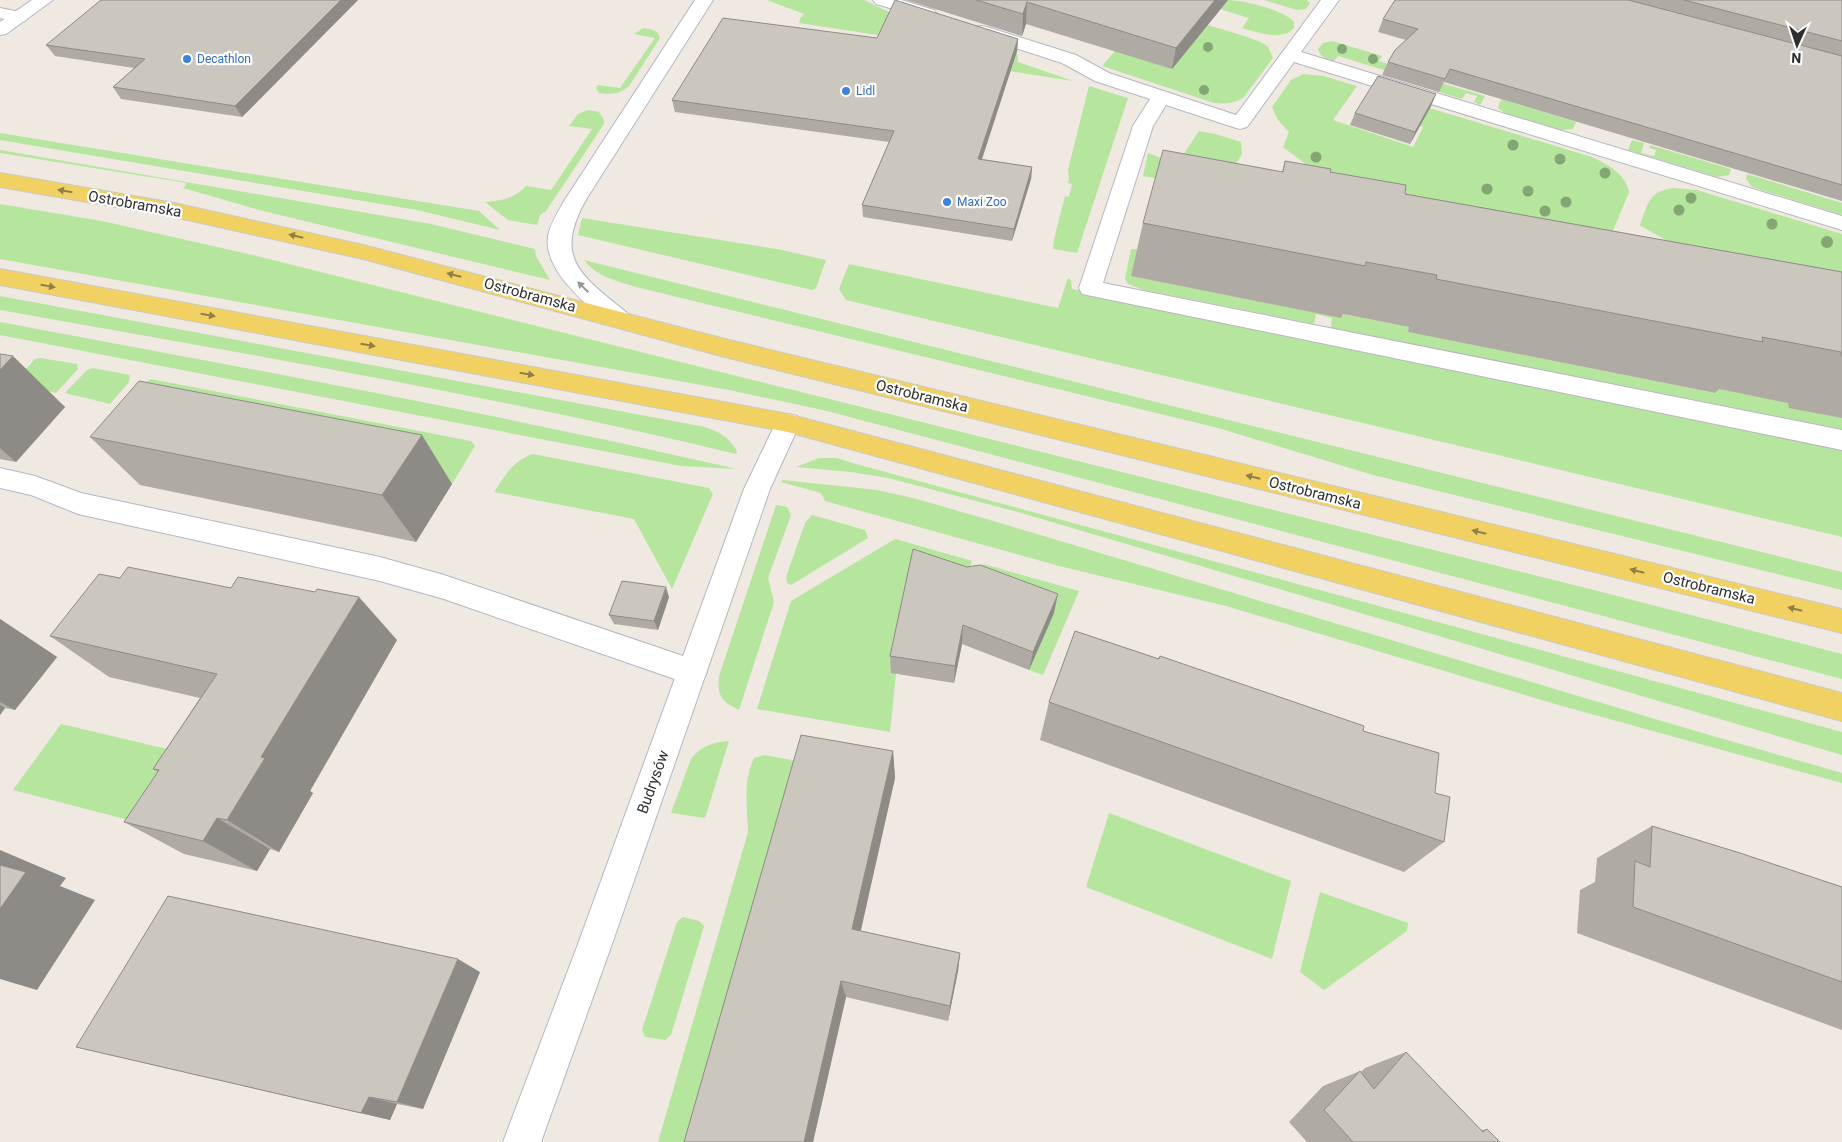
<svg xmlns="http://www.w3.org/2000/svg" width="1842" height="1142" font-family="Roboto,sans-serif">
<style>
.green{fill:#b6e59e}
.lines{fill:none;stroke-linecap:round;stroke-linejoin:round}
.service-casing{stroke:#b4b7c1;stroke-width:2}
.minor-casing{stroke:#b4b7c1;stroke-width:2}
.primary-casing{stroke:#c9c9c9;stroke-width:2}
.service{fill:#fff;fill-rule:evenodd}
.minor{fill:#fff;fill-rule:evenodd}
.primary{fill:#f2d163;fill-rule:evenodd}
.tree{fill:#84a574}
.wall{fill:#afaba4}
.shaded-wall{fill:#8e8b86}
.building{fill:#cbc7bf;stroke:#8e8b86}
.oneway{fill:#908048}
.oneway2{fill:#969696}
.shop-dot{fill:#3f7fe0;stroke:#fff;stroke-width:2}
.labels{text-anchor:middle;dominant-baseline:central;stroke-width:4.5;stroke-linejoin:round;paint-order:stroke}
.far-shop-label{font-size:12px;fill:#366cbe;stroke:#fff;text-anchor:start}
.street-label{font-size:15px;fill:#2e2e2e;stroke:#fff}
</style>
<rect width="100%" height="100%" fill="#efe9e1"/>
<!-- green -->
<g class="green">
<polygon points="767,0 864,0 893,14 1016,50 1018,56 1018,62 1073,81 1010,71 884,36 799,23 800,19 804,14"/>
<path d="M1228,0C1244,0 1283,10 1294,22V28C1282,42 1257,32 1242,28L1249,18L1220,9Z"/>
<polygon points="1264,0 1307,0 1310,3 1306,9 1297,10"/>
<path d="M1207,25C1220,29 1260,39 1268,47C1270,50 1271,54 1273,58L1244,97C1234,104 1225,104 1214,103L1102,66L1115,51Z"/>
<path d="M643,28C651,29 658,30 660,38L629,86C620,94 610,95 599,93L596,88L598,85L620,88L655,38L634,34Z"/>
<path d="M1332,41L1382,56L1379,61L1389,64L1413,79L1338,56L1334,61C1327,59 1321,58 1318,49L1323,43Z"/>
<path d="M1303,74L1324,76L1357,86L1333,120L1413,147L1423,127L1418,125L1426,107L1592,157C1608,165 1625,173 1629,192L1610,238L1378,219L1283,147L1289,132L1278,120L1272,107L1291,80Z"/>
<polygon points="1425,78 1485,96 1480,105 1474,102 1477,96 1466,93 1462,99 1420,86"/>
<polygon points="1089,86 1128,98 1077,253 1053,249 1054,239 1065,196 1069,197 1072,184 1068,183 1069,177 1068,170"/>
<polygon points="1501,99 1576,122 1573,129 1561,130 1505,113 1498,108"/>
<path d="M588,110L599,112L604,120V124L546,211L540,215L537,225L508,220L485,202C501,201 516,198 526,186L551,190L592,129L569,126L578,114Z"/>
<polygon points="1199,131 1215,134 1241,142 1242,154 1230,173 1190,184 1143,176 1148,153 1177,164"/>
<polygon points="0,133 479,211 500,230 417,210 0,140"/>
<polygon points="1632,140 1644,143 1641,153 1654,156 1656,150 1649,148 1650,145 1731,169 1729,175 1717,177 1628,150"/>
<polygon points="0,150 431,224 535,249 536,256 550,280 263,211 183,188 187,183 0,153"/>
<polygon points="1747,174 1842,203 1842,215 1752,187 1746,179"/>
<path d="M1673,188L1697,190L1842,234V328L1813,323L1641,226L1640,225C1648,204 1648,192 1673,188Z"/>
<polygon points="0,204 102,221 257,256 1594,590 1842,654 1842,679 823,410 729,390 0,259"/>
<polygon points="582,218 782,250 826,260 816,288 812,290 578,235"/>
<polygon points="1131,249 1138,249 1305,307 1409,327 1409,332 1714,393 1714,388 1831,411 1842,411 1842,431 1331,328 1332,318 1316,314 1314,324 1144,290 1128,284 1125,279"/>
<path d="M584,260L1842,572V590L1373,475L1218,428L636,287C617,281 597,277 584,260Z"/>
<polygon points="849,264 1058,308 1068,278 1071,280 1072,289 1842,448 1842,537 846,300 839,289"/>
<path d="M0,296L700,426C717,430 728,436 737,451L736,454C493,395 246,354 0,310Z"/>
<path d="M0,322C246,368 493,413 737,469L681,466L0,335Z"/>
<polygon points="40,358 77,364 78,369 56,393 13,383 35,359"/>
<polygon points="93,368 130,375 129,382 110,404 65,393 87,370"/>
<polygon points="151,379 471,441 475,446 452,484 138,387"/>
<path d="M533,454L709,488L713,494L672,589L634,519L494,492C506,474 513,461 533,454Z"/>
<polygon points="819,458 836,458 856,464 1842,732 1842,755 1018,512 888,478 851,472 796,467"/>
<polygon points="783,480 877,490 913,498 983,518 1692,730 1842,773 1842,783 1562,706 1226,606 1059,566 825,501 821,493 781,482"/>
<path d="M776,505L787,507L791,515L768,578L774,602L739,710C721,702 717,695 719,676Z"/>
<polygon points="812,515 865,530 868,538 791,585 787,583 786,577 805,523"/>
<polygon points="895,539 972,561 962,585 896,674 890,732 757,709 791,601"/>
<polygon points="983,564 1079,591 1043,675 1029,670 972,585"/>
<polygon points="61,724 184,753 144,824 13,790"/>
<path d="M729,741L705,818L671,813L691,759C701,746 713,742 729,741Z"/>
<path d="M764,755L807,763L701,1142H658L748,832C747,807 743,781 754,758Z"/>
<polygon points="1109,813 1291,881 1272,959 1086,887"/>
<polygon points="1320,892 1408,923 1407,931 1324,990 1300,972"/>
<polygon points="683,917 699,921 704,926 671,1035 665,1040 645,1037 642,1030 677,922"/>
</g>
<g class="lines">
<defs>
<g id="service">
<path d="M695,0H713L587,198C552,259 581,275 627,313L631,319L627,325L619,327L611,325C587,305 543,271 548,236C551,222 559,210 566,198Z"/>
<polygon points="873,0 901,0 934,10 937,14 934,18 928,19 876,4"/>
<polygon points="1321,0 1339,0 1301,52 1842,216 1842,230 1294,62 1247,127 1240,129 1233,127 1166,105 1153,126 1103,283 1842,430 1842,450 1082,294 1079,288 1133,126 1150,99 1095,81 1062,63 975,35 972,31 975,27 981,26 987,27 1076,55 1109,73 1236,115"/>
<polygon points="0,8 25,13 28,17 25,21 19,22 0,18"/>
<polygon points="0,468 35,476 81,493 380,557 444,575 692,659 702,663 707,672 702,681 692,685 444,599 380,581 78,514 31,495 0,488"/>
</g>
<g id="minor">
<polygon points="32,0 53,0 6,34 0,35 0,22"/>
<polygon points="788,414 797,416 800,423 770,489 612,944 541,1142 503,1142 578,944 744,489 779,416"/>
</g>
<g id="primary">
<polygon points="0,173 174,203 363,245 721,338 1842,609 1842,633 721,356 363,259 174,217 0,187"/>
<polygon points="0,269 788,414 1842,693 1842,721 788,432 0,285"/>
</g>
</defs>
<!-- service casing -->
<use href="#service" class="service-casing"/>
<!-- minor casing -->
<use href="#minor" class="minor-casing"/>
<!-- primary casing -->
<use href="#primary" class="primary-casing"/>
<!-- service -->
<use href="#service" class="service"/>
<!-- minor -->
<use href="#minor" class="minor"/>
<!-- primary -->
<use href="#primary" class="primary"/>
</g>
<!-- trees -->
<g class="tree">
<circle cx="1208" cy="47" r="5"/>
<circle cx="1342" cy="49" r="5"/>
<circle cx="1373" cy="59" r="5"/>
<circle cx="1204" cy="90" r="5"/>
<circle cx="1513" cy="145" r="5.5"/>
<circle cx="1316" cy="157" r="5.5"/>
<circle cx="1560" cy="159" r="5.5"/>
<circle cx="1605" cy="173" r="5.5"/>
<circle cx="1487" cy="189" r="5.5"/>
<circle cx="1528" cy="191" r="5.5"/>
<circle cx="1691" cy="198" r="5.5"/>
<circle cx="1566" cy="202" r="5.5"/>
<circle cx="1679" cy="210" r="5.5"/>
<circle cx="1545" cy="211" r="5.5"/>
<circle cx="1772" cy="224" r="5.5"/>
<circle cx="1827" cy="242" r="6"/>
</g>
<!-- wall -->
<g class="wall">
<polygon points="358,0 242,117 121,99 113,87 134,68 55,56 46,45"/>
<polygon points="906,0 1228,0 1172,69 1026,24 1022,36"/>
<polygon points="1628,0 1842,0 1842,56"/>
<polygon points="1383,19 1842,56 1842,201 1444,82 1439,92 1382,75 1388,62 1406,40 1378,32"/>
<polygon points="877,38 1018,39 1017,51 982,159 1032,167 1031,179 1012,241 863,217 862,205 889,142 675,112 672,100"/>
<polygon points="1436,94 1431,106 1410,144 1350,125 1355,113"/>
<polygon points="1285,161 1330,172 1405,194 1842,272 1842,418 1789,408 1788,403 1719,389 1715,393 1408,332 1409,327 1343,314 1341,318 1131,276 1143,223 1282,172"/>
<polygon points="0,354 65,407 16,462 0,459"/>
<polygon points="90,437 452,484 416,542 140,485"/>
<polygon points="913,549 1054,613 1029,670 962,644 954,683 891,673 890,656"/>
<polygon points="669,597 658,630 614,624 609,615"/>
<polygon points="0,619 57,657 15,710 5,708 0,715"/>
<polygon points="50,636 397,640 310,791 313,793 279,852 270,849 257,871 184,854 124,822 158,772 153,769 200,698 109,677"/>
<polygon points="1160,656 1435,793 1444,842 1404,872 1040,740 1049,702 1158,659"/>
<polygon points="893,751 895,778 860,931 960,953 958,971 948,1021 846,997 813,1142 684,1142"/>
<polygon points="1652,826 1842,887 1842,1030 1577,933 1580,890 1595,882 1597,858"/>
<polygon points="480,972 423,1109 397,1104 390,1120 76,1047"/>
<polygon points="1406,1052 1481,1130 1487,1129 1500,1142 1307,1142 1289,1122 1323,1086 1360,1071 1361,1072 1365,1068"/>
</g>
<!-- shaded-wall -->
<g class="shaded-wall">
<polygon points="341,0 358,0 242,117 235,106"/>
<polygon points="1215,0 1228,0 1172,69 1176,48"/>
<polygon points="1027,2 1026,24 1022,36 1023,14"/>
<polygon points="1018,39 1017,51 978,171 978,159"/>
<polygon points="1436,94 1431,106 1410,144 1415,132"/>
<polygon points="1032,167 1031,179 1012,241 1014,229"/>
<polygon points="13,356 65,407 16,462 0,448 0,370"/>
<polygon points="422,435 452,484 416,542 382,495"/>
<polygon points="666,587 669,597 658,630 654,621"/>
<polygon points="1058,594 1054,613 1029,670 1033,652"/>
<polygon points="359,597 397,640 310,791 313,793 279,852 227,820 261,757"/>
<polygon points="0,619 57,657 15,710 0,702"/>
<polygon points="963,625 962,644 954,683 955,666"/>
<polygon points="0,705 5,708 0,715"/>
<polygon points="893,751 895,778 857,948 852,929"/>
<polygon points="217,818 270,849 257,871 203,841"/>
<polygon points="0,850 66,878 60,886 95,900 37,990 0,979"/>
<polygon points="960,953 958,971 948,1021 950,1006"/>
<polygon points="458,959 480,972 423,1109 397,1102"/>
<polygon points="841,981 846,997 813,1142 804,1142"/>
<polygon points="369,1097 397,1104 390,1120 361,1113"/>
</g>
<!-- building -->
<g class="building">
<polygon points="101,0 341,0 235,106 113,87 145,59 46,45"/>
<polygon points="895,0 1018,39 978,159 1032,167 1014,229 862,205 894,131 672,100 723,18 877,38"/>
<polygon points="976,0 1215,0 1176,48 1027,2 1023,14"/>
<polygon points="1395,0 1628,0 1842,56 1842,185 1450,69 1445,79 1388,62 1395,50 1418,29 1383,19"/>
<polygon points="1684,0 1842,0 1842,41"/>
<polygon points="1378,76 1436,94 1415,132 1355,113"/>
<polygon points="1163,150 1283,172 1285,161 1331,169 1330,172 1406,185 1405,194 1842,272 1842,357 1841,352 1762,337 1763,342 1436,279 1437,275 1366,262 1365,266 1143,223"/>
<polygon points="0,354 13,356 0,370"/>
<polygon points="139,381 422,435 382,495 90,437"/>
<polygon points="913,549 967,567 980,565 1058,594 1033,652 963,625 955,666 890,656"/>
<polygon points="128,567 231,588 238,577 315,592 317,589 359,597 261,757 265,758 227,820 217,818 203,841 124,822 159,770 153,769 217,674 50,636 99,574 120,578"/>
<polygon points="622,581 666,587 654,621 609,615"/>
<polygon points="1075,631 1159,659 1160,656 1364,726 1363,731 1439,753 1435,793 1450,797 1444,842 1049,702"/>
<polygon points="801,735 893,751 852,929 960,953 950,1006 841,981 804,1142 684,1142"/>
<polygon points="1652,826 1740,853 1842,887 1842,982 1633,907 1635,861 1650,867"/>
<polygon points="0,865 26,872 0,909"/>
<polygon points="168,896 458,959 397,1102 369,1097 361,1113 76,1047"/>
<polygon points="1406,1052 1483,1132 1487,1129 1500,1142 1353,1142 1324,1110 1360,1071 1374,1089"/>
</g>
<!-- one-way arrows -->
<defs><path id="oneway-solid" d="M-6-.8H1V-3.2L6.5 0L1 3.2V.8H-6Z" transform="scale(1.25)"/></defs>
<g class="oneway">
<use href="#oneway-solid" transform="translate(65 191) rotate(-170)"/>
<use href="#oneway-solid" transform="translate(296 236) rotate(-167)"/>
<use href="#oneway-solid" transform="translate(454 275) rotate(-166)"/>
<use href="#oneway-solid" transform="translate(48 286) rotate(10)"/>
<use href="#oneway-solid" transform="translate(208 315) rotate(10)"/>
<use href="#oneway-solid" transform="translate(368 345) rotate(10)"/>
<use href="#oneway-solid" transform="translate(527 374) rotate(10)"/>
<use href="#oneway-solid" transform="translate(1253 477) rotate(-166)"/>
<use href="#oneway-solid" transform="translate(1479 532) rotate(-166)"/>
<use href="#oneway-solid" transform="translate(1637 571) rotate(-166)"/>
<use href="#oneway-solid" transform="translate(1795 609) rotate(-166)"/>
</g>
<use class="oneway2" href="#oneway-solid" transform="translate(583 287) rotate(-136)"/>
<!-- markers -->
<g class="shop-dot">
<circle cx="187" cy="59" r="5"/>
<circle cx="846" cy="91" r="5"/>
<circle cx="947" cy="202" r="5"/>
</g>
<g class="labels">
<!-- far-shop labels -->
<g class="far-shop-label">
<text x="197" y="59">Decathlon</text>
<text x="856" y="91">Lidl</text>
<text x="957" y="202">Maxi Zoo</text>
</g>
<!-- street labels -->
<g class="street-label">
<text transform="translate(135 204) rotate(10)">Ostrobramska</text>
<text transform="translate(530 295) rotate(15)">Ostrobramska</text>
<text transform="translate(922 396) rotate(14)">Ostrobramska</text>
<text transform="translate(1315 493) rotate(14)">Ostrobramska</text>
<text transform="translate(1709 588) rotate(14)">Ostrobramska</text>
<text transform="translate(653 782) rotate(-70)">Budrysów</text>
</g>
</g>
<!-- north arrow -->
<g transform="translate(1797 45) rotate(183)" stroke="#ffffff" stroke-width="4" paint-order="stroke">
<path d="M0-4L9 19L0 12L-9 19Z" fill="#2e2e2e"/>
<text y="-8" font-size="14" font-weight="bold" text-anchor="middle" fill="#2e2e2e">N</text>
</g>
</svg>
